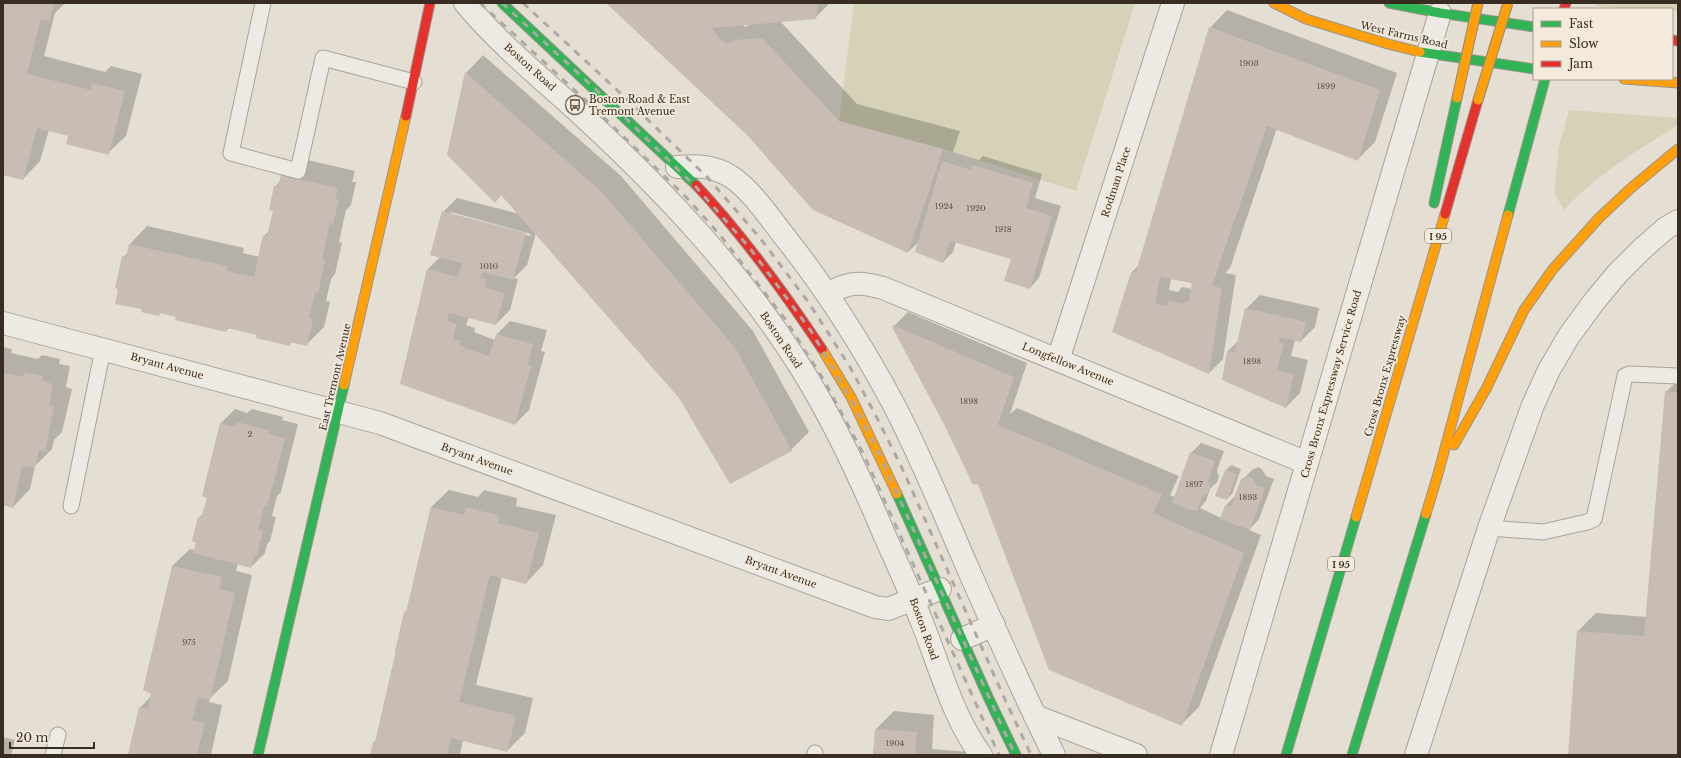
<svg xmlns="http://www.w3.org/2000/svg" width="1681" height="758" font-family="'Libre Baskerville',serif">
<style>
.green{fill:#d5d2b8}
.shadow{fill:#0003;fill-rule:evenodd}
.building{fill:#c8bcb4;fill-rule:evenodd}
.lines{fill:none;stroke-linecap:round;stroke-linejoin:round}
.lane-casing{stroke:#aaa39b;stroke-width:17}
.street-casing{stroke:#aaa39b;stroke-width:24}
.fast-casing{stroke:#9a938b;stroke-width:11}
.slow-casing{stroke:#9a938b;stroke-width:11}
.jam-casing{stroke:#9a938b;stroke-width:11}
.lane{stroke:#ede9e3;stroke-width:15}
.street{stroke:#ede9e3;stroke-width:22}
.fast{stroke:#30b455;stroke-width:9}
.slow{stroke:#ff9f0a;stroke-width:9}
.jam{stroke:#e5322d;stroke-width:9}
.rail{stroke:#ada8a3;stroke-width:3;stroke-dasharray:7 7;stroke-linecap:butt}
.slow-bridge-casing{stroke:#908982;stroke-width:11;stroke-linecap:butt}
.slow-bridge{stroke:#ff9f0a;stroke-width:9}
.labels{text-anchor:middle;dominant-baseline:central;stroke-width:3.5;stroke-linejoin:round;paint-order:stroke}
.number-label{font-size:8px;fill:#5d5047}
.shield{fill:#f3eadb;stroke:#71655a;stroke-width:1}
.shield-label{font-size:9px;font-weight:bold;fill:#392c23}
.street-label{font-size:10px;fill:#392c23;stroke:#f3eadb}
.poi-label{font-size:10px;fill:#392c23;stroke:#f3eadb;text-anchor:start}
</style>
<rect width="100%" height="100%" fill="#e4ded3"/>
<!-- green -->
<g class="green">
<polygon points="854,3 1135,3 1076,191 950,151 839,121"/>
<polygon points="1597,3 1678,3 1678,11 1672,11 1672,9 1632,9 1596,6"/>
<path d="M1569,110L1678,118V125C1638,150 1596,175 1564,210L1554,192L1559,147Z"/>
</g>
<!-- shadow -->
<g class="shadow">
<polygon points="3,3 65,3 55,13 44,56 105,72 111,66 142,74 126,136 108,153 69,135 49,130 40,161 23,179 3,173"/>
<path d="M608,3H830L815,18L780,21L857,104L960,131L953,152L979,160L983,156L1042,174L1035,198L1061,206L1039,278L1030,288L1012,259L956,242L953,252L943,262L919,242L908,252L749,135ZM741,24H751L745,27Z"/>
<path d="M1227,10L1397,73L1375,142L1357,160L1277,128L1230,268L1225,273L1236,275L1223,359L1209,373L1113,332L1132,272L1140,264L1210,28ZM1171,278L1193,283L1192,289L1182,287L1178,292L1169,290Z"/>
<path d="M483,55L621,176L753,331L809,432L791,450L680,397L536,233L527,265L514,278L518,279L510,310L496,324L469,317L466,325L475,328L474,332L495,340L496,335L510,321L547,330L541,351L545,352L529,410L515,424L401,383L428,269L441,256L443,212L457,198L520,214L502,194L495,201L466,73ZM451,212L531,234L530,236L451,214Z"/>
<polygon points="299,158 355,171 352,182 356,182 351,205 346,210 339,242 342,243 335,274 331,279 326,301 330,302 324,327 306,345 292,342 289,345 258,334 229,328 226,331 177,316 161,313 159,314 143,308 123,257 128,253 130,244 147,226 244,248 243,253 260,257 264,236 269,231 274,210 275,187 280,181 282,176"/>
<polygon points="1260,295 1319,308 1315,327 1301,341 1295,340 1291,356 1308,360 1300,393 1286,407 1223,379 1228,351 1238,341 1246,309"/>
<polygon points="908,312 1027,363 1010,414 1017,408 1179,476 1170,495 1176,498 1191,453 1201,443 1224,451 1217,470 1219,477 1217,482 1210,489 1206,501 1200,508 1221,518 1226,505 1235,496 1242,480 1252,470 1258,467 1262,469 1266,476 1274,479 1259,519 1249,530 1261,535 1199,707 1181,725 979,483 893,327"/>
<polygon points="3,347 12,349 11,353 38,359 42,355 60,359 59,364 70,366 66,387 72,389 62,432 54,440 52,449 35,466 30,489 13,507 3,504"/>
<polygon points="1678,380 1678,755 1569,755 1578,631 1596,613 1647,617 1666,392"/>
<polygon points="235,409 247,413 252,409 283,417 282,420 298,424 281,492 277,496 272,516 276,517 270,541 267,544 265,553 251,567 238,563 236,571 252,575 228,681 210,698 209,702 222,705 211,755 129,755 140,708 152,695 172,566 190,549 195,550 199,518 204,513 208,497 221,423"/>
<polygon points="1231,465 1241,469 1232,494 1227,499 1217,495 1226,470"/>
<polygon points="449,490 478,497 484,490 517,498 516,506 556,515 543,565 526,583 502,577 476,685 533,698 525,733 507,751 463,740 460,755 371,755 374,742 376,740 405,612 407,610 431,507"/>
<polygon points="894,711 934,715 932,749 971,752 971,755 873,755 876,729"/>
<polygon points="3,737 15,740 11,755 3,755"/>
</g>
<!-- building -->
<g class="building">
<polygon points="3,3 54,3 49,21 41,19 27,74 91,90 92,83 125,91 109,155 66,144 68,136 37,128 23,180 3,175"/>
<polygon points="606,3 818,3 816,19 712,28 719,38 727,44 735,40 762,38 839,121 943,149 908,253 813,210 748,136"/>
<path d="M1209,27L1380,90L1358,161L1267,126L1212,286L1222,288L1209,374L1112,332L1131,272H1136ZM1160,277L1192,283L1189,300L1183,304L1168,301L1167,306L1155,304Z"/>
<polygon points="465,72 603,193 736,349 792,451 730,484 679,398 501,195 495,203 447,155"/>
<polygon points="942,161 971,170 972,165 1033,183 1026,208 1052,216 1030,289 1004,281 1011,259 950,241 943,263 915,252"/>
<polygon points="281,175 338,188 335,199 339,200 333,224 330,223 322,259 325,260 318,293 315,292 309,318 313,319 307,346 290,342 290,346 256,338 257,335 227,328 226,332 175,320 176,317 160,313 159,316 141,312 142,309 115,304 118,289 115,288 122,256 126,257 129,244 227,266 226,271 254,277 263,235 267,236 273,211 269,210 274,186 278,187"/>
<polygon points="442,211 526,233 513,280 483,272 481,278 487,279 485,288 505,293 496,325 449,313 447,321 457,324 453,339 461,341 460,346 489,356 496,334 533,344 528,365 531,366 515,425 400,384 427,269 458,277 462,263 430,255"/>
<polygon points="1245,308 1306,322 1301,342 1280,337 1279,342 1284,343 1277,370 1294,374 1286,408 1222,380 1227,351 1235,352"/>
<polygon points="893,325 1014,377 998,425 1162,494 1153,513 1244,553 1182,726 1049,670 978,484 973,485 945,426 892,327"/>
<polygon points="24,372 43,376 42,381 53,384 49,405 54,406 45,451 39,450 35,468 22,466 13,508 3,505 3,373 23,377"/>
<polygon points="1665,391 1678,393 1678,755 1568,755 1577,631 1644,636"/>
<polygon points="237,422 269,430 269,434 285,438 267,507 264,506 258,530 263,531 257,556 254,555 251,568 193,553 196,543 192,541 198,517 201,518 207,498 202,496 220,423 235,427"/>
<polygon points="1190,452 1215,461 1208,481 1210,487 1208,493 1202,497 1197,512 1172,503"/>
<polygon points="1225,470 1237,474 1227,500 1215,496"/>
<polygon points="1248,477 1253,478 1256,485 1265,488 1250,530 1220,519 1225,505 1231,507 1241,479"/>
<polygon points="431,507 464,515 466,507 500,516 498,523 539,533 526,584 490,575 459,702 516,716 507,752 451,738 447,755 370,755 373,742 375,742 396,651 395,651 404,612 406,612"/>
<polygon points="172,566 222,577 219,589 235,593 210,700 198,697 192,720 205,723 197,755 128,755 139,707 148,709 151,694 143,690"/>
<polygon points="875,729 917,732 915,755 873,755"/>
</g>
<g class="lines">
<defs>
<g id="lane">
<polyline points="263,3 231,153 298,171 323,58 414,82"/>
<polyline points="71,506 103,349"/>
<polyline points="1489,528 1543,532 1587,522 1594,519 1625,376 1630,374 1678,376"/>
<polyline points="53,755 58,735"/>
<polyline points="815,755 815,753"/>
</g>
<g id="street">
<path d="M465,3C501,46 545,81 586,119C667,194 742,274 801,368C834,421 860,477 884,534C897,563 910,591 921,620C940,666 951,714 981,755"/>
<path d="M677,167C696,165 713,166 730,176C751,189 772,221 788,241C828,292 863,347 894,405C921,457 943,511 966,564C994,628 1023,692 1054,755"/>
<path d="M827,294C849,282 859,281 883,288L1307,463"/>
<polyline points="3,323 380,423 875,607 888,609 940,589"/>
<polyline points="1058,360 1173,3"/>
<polyline points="962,639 994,625"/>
<polyline points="1035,716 1136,755"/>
<polyline points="1221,755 1440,13"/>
<polyline points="1416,755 1489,528 1533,405 1549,370 1569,336 1593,303 1617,274 1642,249 1666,228 1678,221"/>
</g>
<g id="fast">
<polyline points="502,3 696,185"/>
<polyline points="1389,3 1440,13 1534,27"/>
<polyline points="1420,52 1534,69"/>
<polyline points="1434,203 1457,98"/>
<polyline points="1508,215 1545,79"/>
<polyline points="897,494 989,699 1016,755"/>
<polyline points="258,755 344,385"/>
<polyline points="1286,755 1356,517"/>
<polyline points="1352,755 1426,514"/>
</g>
<g id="slow">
<polyline points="1274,3 1306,19 1388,44 1420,52"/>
<polyline points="1624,79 1678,83"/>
<polyline points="822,349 851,397 897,494"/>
<polyline points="344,385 406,116"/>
<polyline points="1454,445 1486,389 1524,310 1553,269 1599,218 1631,188 1678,149"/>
<polyline points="1426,514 1438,474 1508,215"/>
<polyline points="1356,517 1445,214"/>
</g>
<g id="jam">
<polyline points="1564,9 1566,3"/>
<polyline points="1672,40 1678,41"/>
<polyline points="406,116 430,3"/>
<path d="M696,185C743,235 784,292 822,349"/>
<polyline points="1445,214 1478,100"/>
</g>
</defs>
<!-- lane casing -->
<use href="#lane" class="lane-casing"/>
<!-- street casing -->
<use href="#street" class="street-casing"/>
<!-- fast casing -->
<use href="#fast" class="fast-casing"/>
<!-- slow casing -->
<use href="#slow" class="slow-casing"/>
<!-- jam casing -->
<use href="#jam" class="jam-casing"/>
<!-- lane -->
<use href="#lane" class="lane"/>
<!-- street -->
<use href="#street" class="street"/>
<!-- fast -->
<use href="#fast" class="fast"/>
<!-- slow -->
<use href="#slow" class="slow"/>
<!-- jam -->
<use href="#jam" class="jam"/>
<!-- rail -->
<g class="rail">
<polyline points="480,3 596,110 686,197 720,235 785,319 825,382 864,455 999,755"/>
<polyline points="502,3 606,99 696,187 749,247 811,331 850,397 877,449 1015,755"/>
<polyline points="523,3 616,89 707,177 760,238 809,303 850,367 876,416 903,470 1002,693 1031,755"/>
</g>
<defs>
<g id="slow-bridge">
<polyline points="1457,98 1478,3"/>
<polyline points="1478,100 1508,3"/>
</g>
</defs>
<!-- slow-bridge casing -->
<use href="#slow-bridge" class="slow-bridge-casing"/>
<!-- slow-bridge -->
<use href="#slow-bridge" class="slow-bridge"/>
</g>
<!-- icons -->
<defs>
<symbol id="bus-ring" viewBox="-11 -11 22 22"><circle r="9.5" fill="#f3eadb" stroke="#756a61" stroke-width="1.5"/><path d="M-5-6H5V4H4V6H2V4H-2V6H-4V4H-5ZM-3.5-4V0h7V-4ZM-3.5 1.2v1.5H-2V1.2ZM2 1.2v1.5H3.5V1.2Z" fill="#756a61"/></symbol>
</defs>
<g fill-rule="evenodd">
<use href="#bus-ring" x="564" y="94" width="22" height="22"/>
</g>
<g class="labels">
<!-- number labels -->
<g class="number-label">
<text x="1249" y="63">1903</text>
<text x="1326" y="86">1899</text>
<text x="944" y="206">1924</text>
<text x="976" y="208">1920</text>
<text x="1003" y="229">1918</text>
<text x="489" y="266">1010</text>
<text x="1252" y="361">1898</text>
<text x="969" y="401">1898</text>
<text x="250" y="434">2</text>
<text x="1194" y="484">1897</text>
<text x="1248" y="497">1893</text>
<text x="189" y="642">975</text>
<text x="895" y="743">1904</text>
</g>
<!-- shield labels -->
<g class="shield">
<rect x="1425" y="229" width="26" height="14" rx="3"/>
<rect x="1328" y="557" width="26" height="14" rx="3"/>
</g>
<g class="shield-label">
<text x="1438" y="236">I 95</text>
<text x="1341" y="564">I 95</text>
</g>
<!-- street labels -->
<g class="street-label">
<text transform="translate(1404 35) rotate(13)">West Farms Road</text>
<text transform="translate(530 67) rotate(42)">Boston Road</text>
<text transform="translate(1116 182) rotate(-72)">Rodman Place</text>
<text transform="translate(781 340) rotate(56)">Boston Road</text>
<text transform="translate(1068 364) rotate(22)">Longfellow Avenue</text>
<text transform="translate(167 366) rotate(15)">Bryant Avenue</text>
<text transform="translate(1385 376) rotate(-74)">Cross Bronx Expressway</text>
<text transform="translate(335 377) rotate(-77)">East Tremont Avenue</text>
<text transform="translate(1331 384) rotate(-74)">Cross Bronx Expressway Service Road</text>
<text transform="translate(477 459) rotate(20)">Bryant Avenue</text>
<text transform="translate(781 572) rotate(20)">Bryant Avenue</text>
<text transform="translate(924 629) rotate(70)">Boston Road</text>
</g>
<!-- poi labels -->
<g class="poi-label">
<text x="589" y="99">Boston Road &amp; East<tspan x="589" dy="12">Tremont Avenue</tspan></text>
</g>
</g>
<!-- border -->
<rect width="1681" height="758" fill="none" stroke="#392c23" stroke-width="8"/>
<!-- legend -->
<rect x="1533" y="8" width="140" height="72" fill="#f3eadb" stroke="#a99e91"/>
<rect x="1541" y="21" width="20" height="6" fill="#30b455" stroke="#a99e91"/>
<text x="1569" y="28" font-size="12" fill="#392c23">Fast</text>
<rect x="1541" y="41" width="20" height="6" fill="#ff9f0a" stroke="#a99e91"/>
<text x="1569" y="48" font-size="12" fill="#392c23">Slow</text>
<rect x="1541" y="61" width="20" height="6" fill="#e5322d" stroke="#a99e91"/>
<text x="1569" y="68" font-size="12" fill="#392c23">Jam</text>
<!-- scale -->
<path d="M10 742v6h84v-6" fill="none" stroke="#392c23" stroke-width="2"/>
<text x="16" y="742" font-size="12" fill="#392c23" stroke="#f3eadb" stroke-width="3" paint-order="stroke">20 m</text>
</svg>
